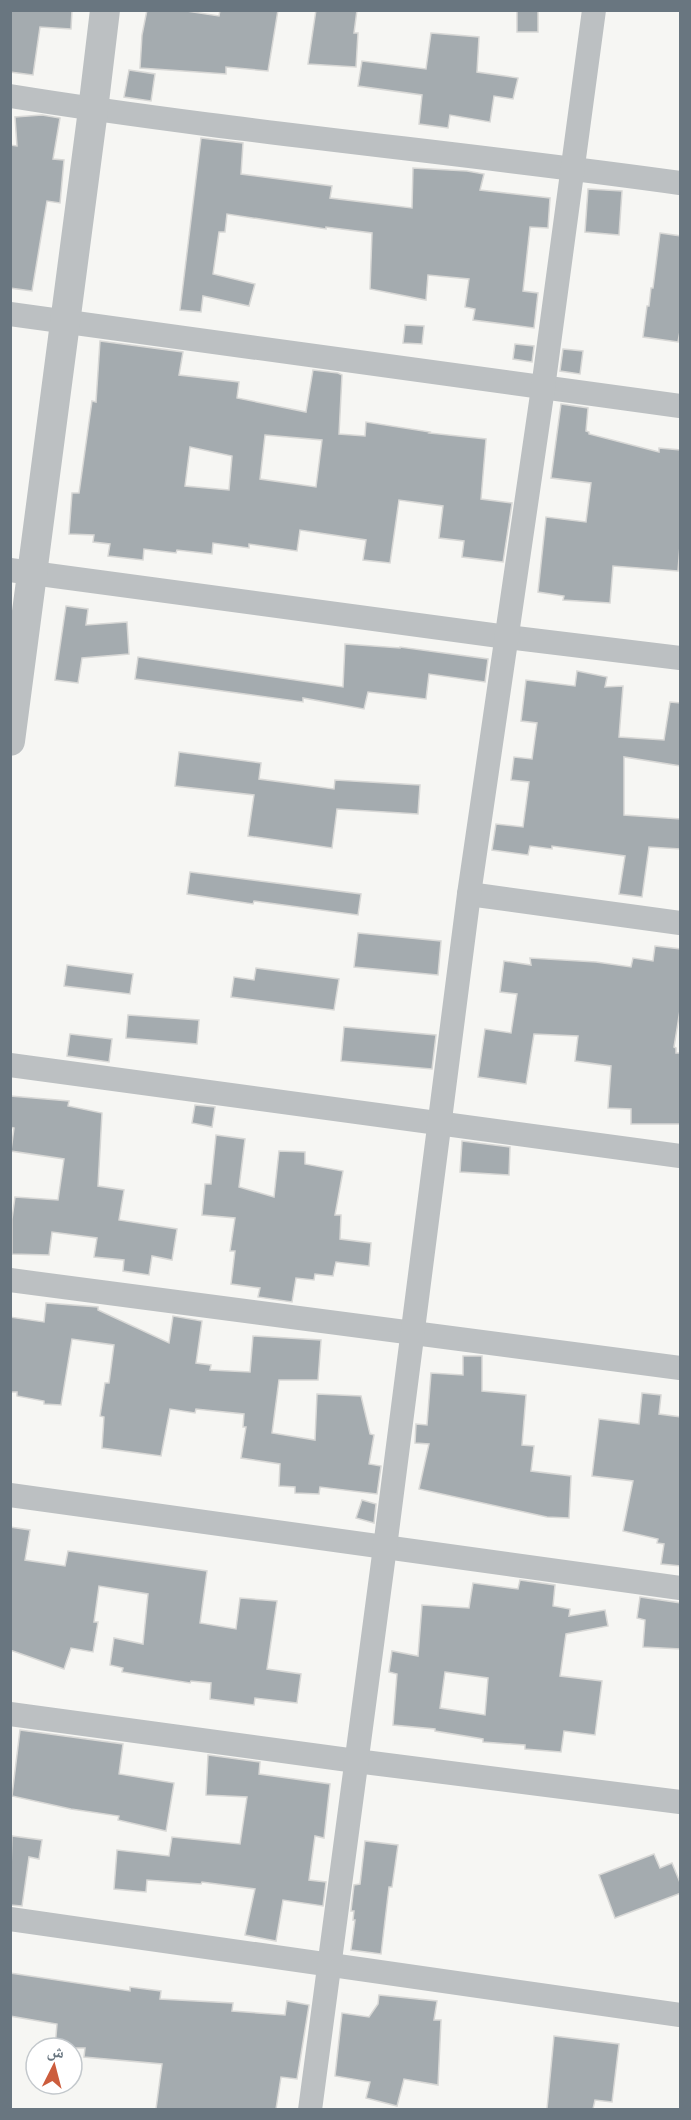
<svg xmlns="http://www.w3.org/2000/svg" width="691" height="2120" font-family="Poppins,'Noto Naskh Arabic',sans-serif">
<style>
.building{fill:#a4abaf;stroke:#d8d8d6;stroke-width:1.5;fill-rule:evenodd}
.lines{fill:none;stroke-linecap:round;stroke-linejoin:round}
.minor{stroke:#bcc0c2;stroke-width:24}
.tertiary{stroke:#bcc0c2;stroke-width:30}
</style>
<rect width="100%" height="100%" fill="#f6f6f3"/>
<!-- building -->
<g class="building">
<polygon points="10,10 72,10 71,29 40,27 33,75 10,72"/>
<polygon points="147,10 180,10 219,16 220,10 278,10 268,71 226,67 226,74 140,68 142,35"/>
<polygon points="316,10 357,10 354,33 358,33 356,67 308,64"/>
<rect x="517" y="10" width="21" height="22"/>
<polygon points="431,33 479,37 477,72 518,78 513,99 494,96 490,122 450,115 448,128 419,124 422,95 358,86 362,61 426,69"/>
<polygon points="129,70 155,74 151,101 124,97"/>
<polygon points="42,115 60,118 53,159 64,160 60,203 47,201 32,291 10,288 10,145 17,146 15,117"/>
<polygon points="201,138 243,143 241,174 332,186 330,198 412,208 413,168 467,171 484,174 480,190 550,198 548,228 530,227 523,291 538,293 534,328 473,320 475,309 465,307 469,279 428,275 426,300 370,289 372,233 326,227 326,229 227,214 225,232 219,232 213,274 255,284 249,306 203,296 201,312 180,310"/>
<polygon points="588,189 622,191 619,235 585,232"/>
<polygon points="660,233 681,236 681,326 678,342 643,337 647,306 649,306 651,288 653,288"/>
<polygon points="405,325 424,326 422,344 403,343"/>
<path d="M100,341L183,352L179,375L239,382L237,398L306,412L313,370L338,373L342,375L339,434L365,436L366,422L430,432L429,433L486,439L481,499L512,503L503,562L462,557L464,541L439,538L443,506L399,500L390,563L363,560L366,540L300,530L297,551L249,544V548L213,543L212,554L177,550L176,553L144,549L143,560L108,556L110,544L93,542L94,535L69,534L72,493H79L92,401L96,402ZM265,435L322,440L316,487L260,479ZM190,447L232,456L229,490L185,486Z"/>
<polygon points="515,344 534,346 532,362 513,359"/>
<polygon points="563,349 583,351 580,374 560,371"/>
<polygon points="561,404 588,408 586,431 589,432 589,434 659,452 659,448 681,450 681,532 678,571 613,566 610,603 563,600 564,596 538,592 546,517 586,522 591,483 551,478"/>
<polygon points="66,606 88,609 86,625 127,622 129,654 82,658 78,683 55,680"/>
<polygon points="345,644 400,648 400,647 488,659 485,682 429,674 426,699 368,692 364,709 303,698 303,702 135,679 138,657 343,687"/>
<polygon points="577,671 607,677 605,687 623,686 619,737 664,740 670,702 681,703 681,766 624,757 624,815 681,819 681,849 649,847 642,897 619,894 625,856 552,846 552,849 530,846 528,855 492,850 496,824 523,827 529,782 511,780 514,757 532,759 537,723 521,721 526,680 575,686"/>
<polygon points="179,752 261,763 259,779 334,789 335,780 420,785 418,814 337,809 332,848 248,836 254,795 175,786"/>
<polygon points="190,872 361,894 358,915 254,901 253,904 187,894"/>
<polygon points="358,933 441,941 438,975 354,967"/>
<polygon points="655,946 681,949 681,1004 674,1047 676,1048 676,1053 681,1053 681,1124 631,1124 631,1109 608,1108 611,1066 575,1061 578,1036 534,1034 526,1084 478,1077 485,1029 511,1033 517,994 500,992 504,961 531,965 530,958 596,962 631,967 633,958 653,961"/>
<polygon points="67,965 133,974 130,994 64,986"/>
<polygon points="256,968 339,979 334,1010 231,997 234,977 254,980"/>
<polygon points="128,1015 199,1020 197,1044 126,1038"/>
<polygon points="344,1027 436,1035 432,1069 341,1061"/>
<polygon points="70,1034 112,1039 109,1062 67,1056"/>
<polygon points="10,1096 69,1101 68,1106 102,1113 98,1186 124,1190 119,1220 177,1229 172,1260 152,1256 149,1275 123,1271 124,1260 94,1257 97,1238 52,1232 49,1255 12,1254 12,1219 15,1197 58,1200 64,1159 11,1151 14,1128 10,1127"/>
<polygon points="195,1105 215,1107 212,1127 192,1123"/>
<polygon points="216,1135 245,1139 239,1187 274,1197 279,1151 305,1152 305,1164 343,1171 335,1215 341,1215 340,1239 371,1243 369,1266 336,1262 333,1276 315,1274 314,1280 296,1278 292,1302 258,1297 260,1288 231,1284 235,1251 230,1251 235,1218 202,1215 205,1184 211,1184"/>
<polygon points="462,1141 510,1147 509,1175 460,1172"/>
<polygon points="46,1303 98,1307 98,1310 169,1343 173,1316 202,1321 196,1363 211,1365 210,1370 250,1372 253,1336 321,1340 318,1380 279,1380 272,1433 315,1440 317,1394 361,1396 370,1434 374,1435 369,1464 381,1466 377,1494 320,1487 319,1494 295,1493 295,1487 279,1486 280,1464 241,1458 246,1427 243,1427 244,1414 196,1409 195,1413 170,1409 161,1456 102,1448 104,1417 100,1416 105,1383 109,1383 114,1345 72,1339 61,1405 44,1404 44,1401 17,1396 17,1392 10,1392 10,1317 44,1322"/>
<polygon points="463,1356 482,1356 482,1391 526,1395 522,1445 534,1446 531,1471 571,1476 569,1518 547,1517 419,1489 429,1444 415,1443 416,1424 427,1425 431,1373 463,1375"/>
<polygon points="642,1393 661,1395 659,1414 681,1417 681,1566 661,1564 664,1544 657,1543 658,1539 623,1531 633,1481 592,1476 599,1419 639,1424"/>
<polygon points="362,1500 376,1504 374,1523 356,1518"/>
<polygon points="10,1527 30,1530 25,1560 65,1566 68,1551 207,1571 200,1623 236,1629 240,1598 277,1601 267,1669 301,1674 297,1703 255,1698 254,1705 210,1699 211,1683 191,1681 190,1683 122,1672 123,1668 110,1665 114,1638 143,1644 148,1594 99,1586 94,1622 98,1622 93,1652 71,1648 64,1669 10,1650"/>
<path d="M520,1580L555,1585L553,1606L570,1609L569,1616L605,1610L608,1626L566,1634L560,1676L602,1681L595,1735L564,1731L561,1752L525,1749V1745L483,1742V1739L435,1731V1729L393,1725L397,1674L389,1672L392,1651L418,1656L422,1605L469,1608L473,1583L518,1589ZM445,1672L488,1678L485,1715L440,1708Z"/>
<polygon points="640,1597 681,1603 681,1649 643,1647 645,1620 637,1618"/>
<polygon points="20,1730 123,1744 119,1774 174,1783 166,1831 118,1820 119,1816 71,1809 12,1796"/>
<polygon points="208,1755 260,1762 259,1774 330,1784 324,1838 315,1836 309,1880 326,1882 323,1906 283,1900 276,1941 245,1935 255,1889 202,1882 201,1884 147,1880 146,1892 114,1889 117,1850 169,1856 172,1837 240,1844 247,1797 206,1795"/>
<polygon points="12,1836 42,1840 39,1859 29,1857 22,1906 10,1905"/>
<polygon points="365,1841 398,1845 392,1887 389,1887 381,1954 351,1950 355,1920 353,1920 354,1911 351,1911 354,1885 360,1884"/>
<polygon points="654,1854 660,1868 672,1863 681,1885 681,1893 615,1918 599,1875"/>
<polygon points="10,1973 130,1991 130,1987 161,1991 160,1999 233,2003 232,2011 285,2015 287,2001 309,2005 297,2079 281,2077 276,2109 156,2109 162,2064 84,2057 85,2048 55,2048 57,2024 10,2016"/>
<polygon points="379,1995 437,2001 434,2020 441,2020 438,2085 404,2079 397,2106 366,2098 370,2082 335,2076 342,2013 369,2017 378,2004"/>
<polygon points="554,2036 619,2044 612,2102 595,2100 593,2109 547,2109"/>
</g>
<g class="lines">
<!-- minor -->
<g class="minor">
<path d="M10,96C233,132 458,152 680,183"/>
<polyline points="10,314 680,406"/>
<polyline points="10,570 507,637 680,658"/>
<polyline points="469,894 680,923"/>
<polyline points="10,1065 680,1156"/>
<polyline points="10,1280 680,1368"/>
<polyline points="10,1495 680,1588"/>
<polyline points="10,1714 356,1761 680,1802"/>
<polyline points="10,1919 680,2015"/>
<polyline points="310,2110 385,1547 469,894 543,388 594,10"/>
</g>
<!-- tertiary -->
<polyline class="tertiary" points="10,741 93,110 105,10"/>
</g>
<!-- border -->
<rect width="691" height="2120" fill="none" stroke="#697680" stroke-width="24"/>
<!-- north arrow -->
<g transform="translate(54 2066) rotate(6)"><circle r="28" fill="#ffffff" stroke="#c3c8cc" stroke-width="1.5"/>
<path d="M0-4.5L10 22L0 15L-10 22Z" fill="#cc5d3d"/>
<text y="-9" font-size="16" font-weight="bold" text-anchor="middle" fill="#697680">ش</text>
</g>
</svg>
